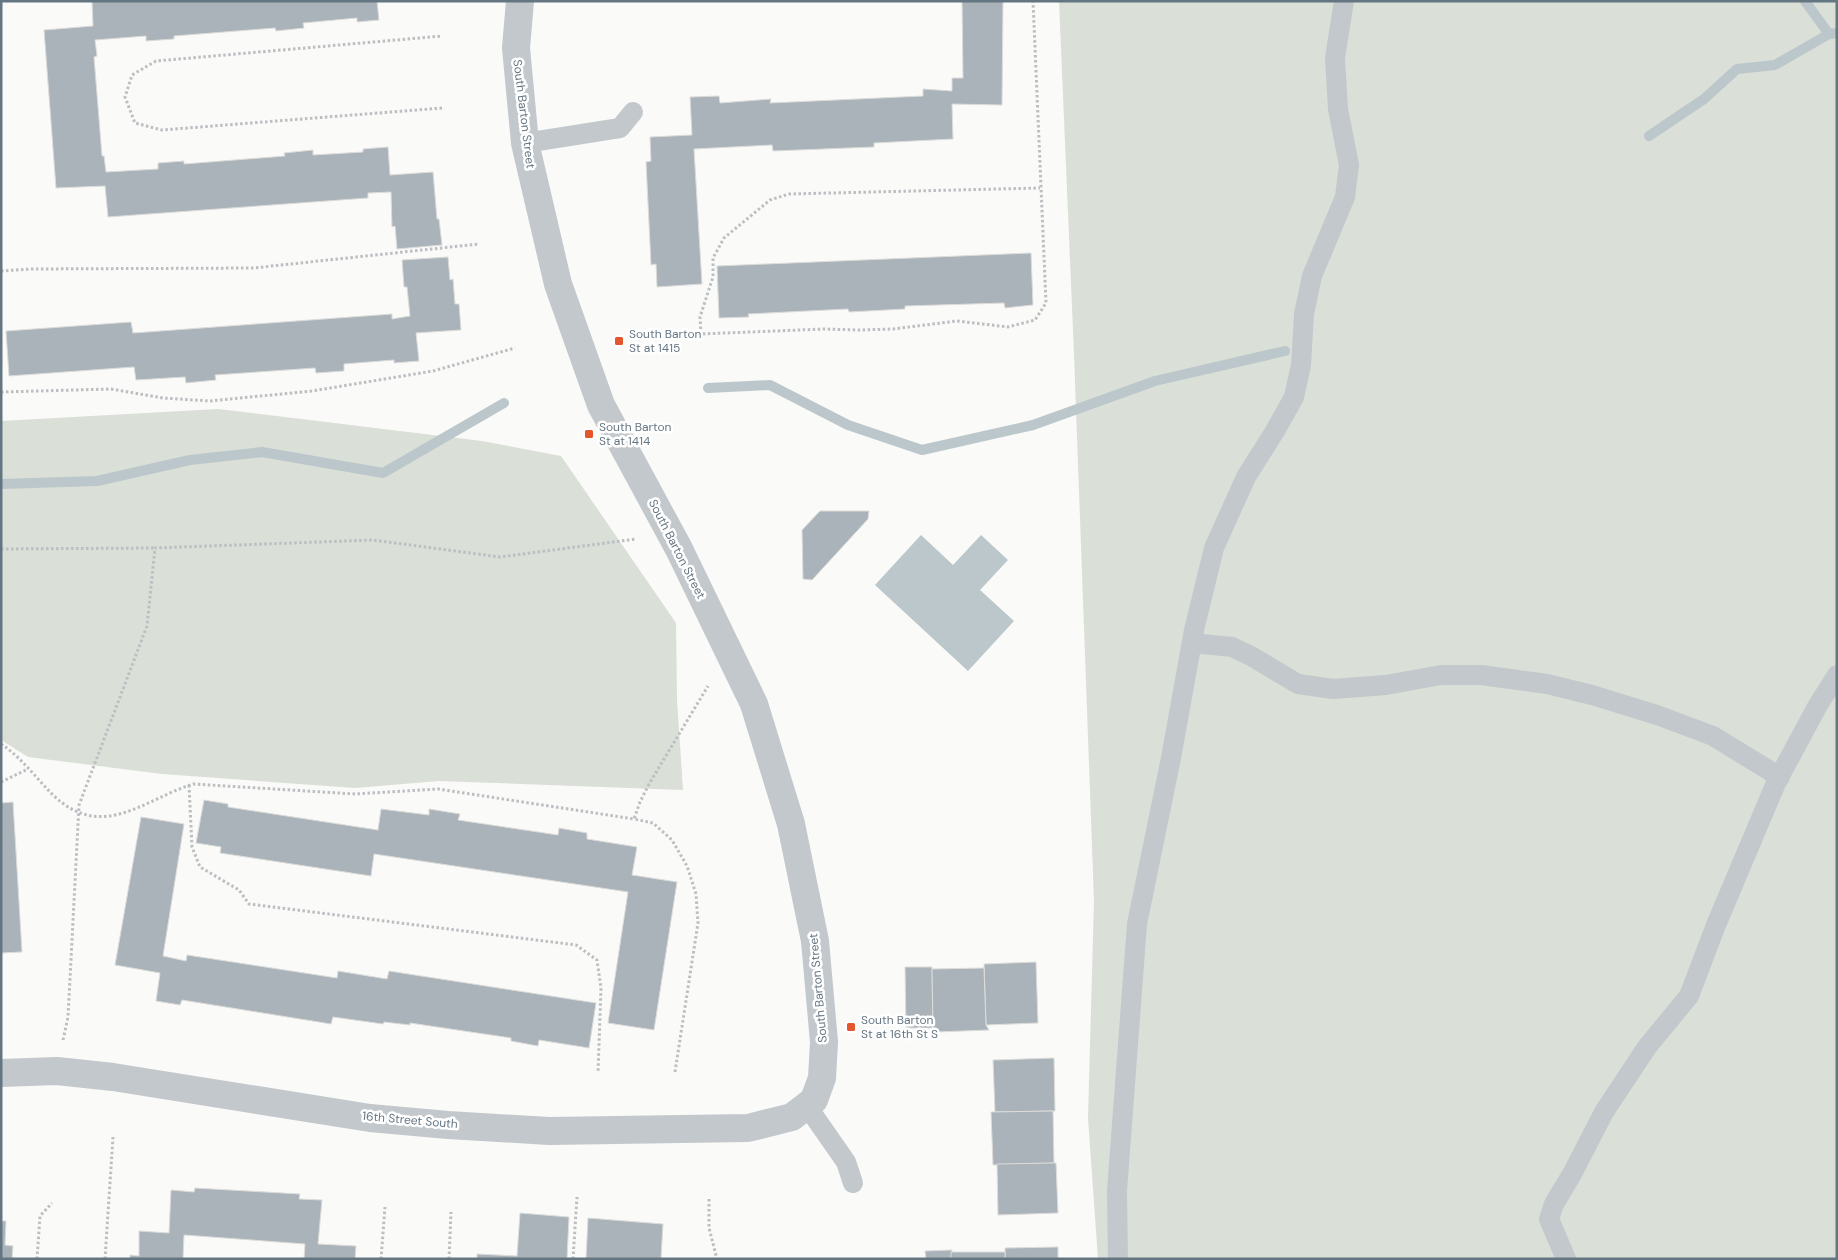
<svg xmlns="http://www.w3.org/2000/svg" width="1838" height="1260" font-family="'DM Sans',sans-serif">
<style>
.green{fill:#dadfd7}
.water{fill:#bbc7cb}
.lines{fill:none;stroke-linecap:round;stroke-linejoin:round}
.stream{stroke:#bbc7cb;stroke-width:10}
.building{fill:#aab3b9;stroke:#dcdcda}
.path{stroke:#bbbfc2;stroke-width:3;stroke-dasharray:2.5 2.5;stroke-linecap:butt}
.service{stroke:#c3c8cc;stroke-width:20}
.minor{stroke:#c3c8cc;stroke-width:28}
.poi-dot{fill:#e4572e;stroke:#fff;stroke-width:2}
.labels{text-anchor:middle;dominant-baseline:central;stroke-width:5;stroke-linejoin:round;paint-order:stroke}
.street-label{font-size:12px;fill:#657683;stroke:#fff}
.poi-label{font-size:12px;fill:#657683;stroke:#fff;text-anchor:start}
</style>
<rect width="100%" height="100%" fill="#fafaf8"/>
<!-- green -->
<g class="green">
<polygon points="1059,1 1837,1 1837,1259 1098,1259 1088,1118 1094,901 1074,354"/>
<polygon points="218,409 482,441 561,456 676,623 677,700 683,790 439,781 355,788 162,774 28,757 1,740 1,421"/>
</g>
<!-- water -->
<polygon class="water" points="921,535 953,565 981,535 1008,560 980,590 1014,621 968,671 875,585"/>
<g class="lines">
<!-- stream -->
<g class="stream">
<polyline points="1805,1 1829,34"/>
<polyline points="1649,136 1704,99 1737,69 1775,65 1829,34 1837,33"/>
<polyline points="708,388 770,385 848,425 922,450 1033,425 1155,381 1285,351"/>
<polyline points="1,484 97,481 190,460 262,452 383,473 504,403"/>
</g>
</g>
<!-- building -->
<g class="building">
<polygon points="92,1 377,1 379,20 357,22 357,18 303,23 304,28 276,31 275,28 174,36 174,39 146,41 146,36 95,40 97,56 94,57 102,156 104,156 106,172 158,169 158,163 184,161 184,164 285,156 284,153 313,150 313,155 363,152 363,149 388,147 390,175 433,172 437,219 439,219 442,245 397,249 395,226 392,227 391,192 368,193 368,198 108,217 105,186 56,188 44,30 93,26"/>
<polygon points="962,1 1003,1 1002,105 952,104 953,139 874,143 874,147 773,151 772,145 694,149 702,284 657,287 656,264 651,265 646,162 651,161 650,137 692,135 690,97 719,96 720,103 771,99 770,103 923,96 923,89 952,91 952,78 963,78"/>
<polygon points="1031,253 1033,305 1005,308 1004,303 905,306 905,309 849,312 848,309 748,314 749,317 719,318 717,266"/>
<polygon points="448,257 450,280 453,279 455,304 459,304 461,330 416,333 419,361 394,363 394,360 344,364 344,371 316,373 315,368 215,375 216,380 186,383 185,377 136,380 134,367 9,376 6,331 131,322 133,333 392,314 392,319 410,316 407,287 404,287 402,260"/>
<polygon points="820,511 869,511 868,519 812,580 803,579 802,530"/>
<polygon points="204,800 228,804 228,807 378,830 381,809 429,815 429,809 460,814 458,820 558,835 559,828 587,833 587,839 637,847 632,875 677,882 654,1030 608,1023 628,892 374,854 371,876 220,853 221,847 196,843"/>
<polygon points="13,802 22,952 1,953 1,803"/>
<polygon points="141,817 184,824 163,956 186,961 187,955 337,978 338,971 387,979 389,971 596,1003 589,1048 539,1040 538,1046 511,1041 511,1038 410,1023 410,1025 384,1022 383,1024 333,1017 331,1024 182,1000 180,1005 156,1001 160,973 115,965"/>
<polygon points="1036,962 1038,1023 986,1025 984,964"/>
<polygon points="905,967 932,967 933,1028 906,1028"/>
<polygon points="984,968 986,1025 989,1030 936,1032 933,1028 932,969"/>
<polygon points="1054,1058 1055,1111 995,1112 993,1060"/>
<polygon points="1053,1111 1054,1163 993,1165 991,1112"/>
<polygon points="1054,1163 1056,1163 1058,1213 998,1215 997,1164"/>
<polygon points="195,1188 300,1194 299,1199 322,1200 318,1244 356,1246 355,1259 304,1259 305,1244 184,1235 183,1259 130,1259 130,1255 139,1256 139,1231 169,1233 171,1190 194,1192"/>
<polygon points="520,1213 569,1217 567,1259 477,1259 477,1254 517,1256"/>
<polygon points="588,1218 663,1224 661,1259 586,1259"/>
<polygon points="1,1221 6,1221 5,1245 13,1246 12,1259 1,1259"/>
<polygon points="1058,1247 1058,1259 1005,1259 1005,1248"/>
<polygon points="952,1250 951,1259 926,1259 925,1251"/>
<rect x="951" y="1252" width="54" height="7"/>
</g>
<g class="lines">
<!-- path -->
<g class="path">
<polyline points="442,108 162,130 135,123 125,97 132,75 156,61 442,36"/>
<polyline points="1,271 31,269 253,268 479,244"/>
<polyline points="701,334 700,317 713,277 713,258 724,238 770,200 789,194 1040,188"/>
<polyline points="638,339 701,334 824,329 859,330 893,329 957,321 1008,327 1035,320 1046,303 1033,1"/>
<polyline points="1,392 111,389 163,398 210,401 312,391 433,371 515,348"/>
<polyline points="1,549 155,548"/>
<path d="M1,744C21,757 36,778 53,795C102,842 143,800 193,784L355,794L438,789L634,819"/>
<polyline points="1,782 28,769"/>
<polyline points="189,785 192,847 200,867 239,890 249,904 576,945 597,960 601,988 598,1073"/>
<polyline points="63,1040 68,1017 79,805 147,626 155,548 373,540 500,557 636,539"/>
<polyline points="675,1072 698,923 696,894 687,866 672,840 653,823 634,819 640,802 649,784 708,686"/>
<polyline points="709,1199 709,1228 717,1259"/>
<polyline points="37,1259 40,1216 52,1203"/>
<polyline points="105,1259 113,1137"/>
<polyline points="381,1259 385,1207"/>
<polyline points="449,1259 451,1212"/>
<polyline points="573,1259 577,1197"/>
</g>
<!-- service -->
<g class="service">
<polyline points="525,143 620,128 633,112"/>
<polyline points="1192,643 1232,647 1251,656 1298,684 1333,689 1386,685 1441,675 1481,675 1547,684 1592,695 1657,715 1713,736 1780,777"/>
<polyline points="807,1106 846,1162 853,1183"/>
<polyline points="1118,1259 1117,1191 1137,924 1171,758 1194,630 1214,548 1246,477 1275,431 1294,397 1301,365 1304,314 1312,276 1345,197 1349,165 1338,109 1335,58 1344,1"/>
<polyline points="1566,1259 1549,1219 1554,1204 1572,1174 1604,1112 1647,1047 1689,996 1716,925 1776,783 1818,705 1837,675"/>
</g>
<!-- minor -->
<polyline class="minor" points="1,1073 57,1071 113,1077 370,1118 448,1125 549,1131 748,1128 792,1117 814,1100 822,1078 824,1042 815,941 791,824 754,704 679,549 601,405 558,284 525,143 516,48 520,1"/>
</g>
<!-- markers -->
<g class="poi-dot">
<rect x="614" y="336" width="10" height="10" rx="2.5"/>
<rect x="584" y="429" width="10" height="10" rx="2.5"/>
<rect x="846" y="1022" width="10" height="10" rx="2.5"/>
</g>
<g class="labels">
<!-- street labels -->
<g class="street-label">
<text transform="translate(524 114) rotate(83)">South Barton Street</text>
<text transform="translate(677 549) rotate(63)">South Barton Street</text>
<text transform="translate(818 988) rotate(-95)">South Barton Street</text>
<text transform="translate(410 1120) rotate(5)">16th Street South</text>
</g>
<!-- poi labels -->
<g class="poi-label">
<text x="629" y="334">South Barton<tspan x="629" dy="14">St at 1415</tspan></text>
<text x="599" y="427">South Barton<tspan x="599" dy="14">St at 1414</tspan></text>
<text x="861" y="1020">South Barton<tspan x="861" dy="14">St at 16th St S</tspan></text>
</g>
</g>
<!-- border -->
<rect width="1838" height="1260" fill="none" stroke="#657683" stroke-width="5"/>
</svg>
